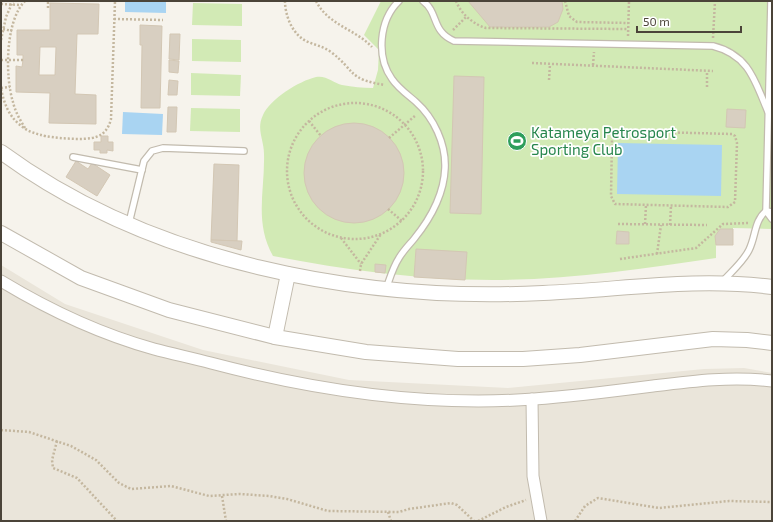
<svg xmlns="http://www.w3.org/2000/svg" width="773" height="522" font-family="'Exo 2',sans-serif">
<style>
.residential{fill:#eae5da}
.green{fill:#d2eab5}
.water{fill:#a9d4f2}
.building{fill:#d8cfc1;stroke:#d3c7b4;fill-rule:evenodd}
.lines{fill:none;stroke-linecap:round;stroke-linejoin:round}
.service-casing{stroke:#c2bbae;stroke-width:8}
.minor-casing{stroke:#c2bbae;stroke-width:13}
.tertiary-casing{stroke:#c2bbae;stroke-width:16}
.path{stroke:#c4b79f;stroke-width:2.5;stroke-dasharray:2 2;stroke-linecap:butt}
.service{stroke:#fff;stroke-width:5.5}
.minor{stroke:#fff;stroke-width:11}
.tertiary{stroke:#fff;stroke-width:14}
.labels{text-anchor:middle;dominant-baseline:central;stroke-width:3.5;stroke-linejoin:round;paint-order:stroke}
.leisure-label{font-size:15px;fill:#27864d;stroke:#fff;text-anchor:start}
</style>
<rect width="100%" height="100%" fill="#f6f3ec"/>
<!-- residential -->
<polygon class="residential" points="1,265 65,304 203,350 349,380 508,388 704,369 744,368 772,373 772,521 1,521"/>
<!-- green -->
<g class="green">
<path d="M381,1H772V229L733,228V245H716V258C642,269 568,280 493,280C419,280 346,270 273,256C254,222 265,191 264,154C264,140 256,129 263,115C270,99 299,81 316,77C326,75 334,83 342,85C353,87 362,88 373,88L378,70L379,50L364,35Z"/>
<polygon points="193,3 242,4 242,26 192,25"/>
<polygon points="192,39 241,40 241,62 192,61"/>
<polygon points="191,73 241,75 240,96 191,95"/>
<polygon points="191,108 240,109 240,132 190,131"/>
</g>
<!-- water -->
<g class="water">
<polygon points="125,1 166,1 166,13 125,12"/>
<polygon points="123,112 163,114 162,135 122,134"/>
<polygon points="618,143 722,145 721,196 617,194"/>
</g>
<!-- building -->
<g class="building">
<polygon points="468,1 562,1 563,9 558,22 549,27 490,27"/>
<path d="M50,3L99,4L98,34H77L75,94L96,95V124L49,123L50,93L16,92V66L22,67L23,60V55H17V30H50ZM40,47H56L55,75H39Z"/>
<polygon points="140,25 162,26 160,108 141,108 142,45 140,45"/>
<polygon points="170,34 180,34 179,60 169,59"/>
<polygon points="169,60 179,61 178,73 169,72"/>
<polygon points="454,76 484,77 481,214 450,213"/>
<polygon points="169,80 178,81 177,95 168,95"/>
<polygon points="168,107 177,107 176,132 167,132"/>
<polygon points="727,109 746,110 745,128 726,127"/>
<circle cx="354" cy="173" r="50"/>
<polygon points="101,136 108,136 108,142 113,142 113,151 107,150 107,153 100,153 100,150 94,150 94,142 101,142"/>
<polygon points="76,161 88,169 92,163 110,175 97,196 66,177"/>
<polygon points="214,164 239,165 237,241 211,240"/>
<polygon points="720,229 733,229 733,245 716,245 715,236"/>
<polygon points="617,231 629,232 629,244 616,244"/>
<polygon points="211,240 242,241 241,250 211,242"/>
<polygon points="416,249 467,252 465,280 414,277"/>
<polygon points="375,264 386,265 385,273 375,272"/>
</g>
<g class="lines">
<defs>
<g id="service">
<path d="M423,1C439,13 431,31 454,41L713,46C749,55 755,81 768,112"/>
<polyline points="771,1 766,211 772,219"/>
<polyline points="73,157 142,170"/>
<polyline points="129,223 144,161 152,151 163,148 244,151"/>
<path d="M723,281C732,271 743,262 749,250C756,236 754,221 766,211L772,212"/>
<path d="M386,289C390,278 393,267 399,258C403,251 409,245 414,239C431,218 444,195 445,168C446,144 434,118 416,102C408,95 398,88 392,79C376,57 379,20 399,1"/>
</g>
<g id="minor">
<path d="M1,281C49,310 100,334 154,349C173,354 192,358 211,363C317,391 425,407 534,399C574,396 614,391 653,386C693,381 732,376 772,381"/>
<polyline points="532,399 533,476 541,521"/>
</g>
<g id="tertiary">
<path d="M1,152C152,263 359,302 543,293C621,290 694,277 772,287"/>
<polyline points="1,233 81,278 169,310 275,337 366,352 458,359 523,359 580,355 713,339 747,340 772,343"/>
<polyline points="275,337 288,274"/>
</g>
</defs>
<!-- service casing -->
<use href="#service" class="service-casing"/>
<!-- minor casing -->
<use href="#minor" class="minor-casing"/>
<!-- tertiary casing -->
<use href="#tertiary" class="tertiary-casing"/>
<!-- path -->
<g class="path">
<path d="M285,1C285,15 292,34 306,41C314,45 323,46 331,52C356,71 347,79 385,85"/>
<path d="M316,1C328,25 355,29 372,47"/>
<path d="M456,1C461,14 473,24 486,28L628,29"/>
<polyline points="565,1 569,16 577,22 628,23"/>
<polyline points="1,4 21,5"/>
<polyline points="48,8 48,1"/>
<polyline points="114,19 163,20"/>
<polyline points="3,29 12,31"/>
<polyline points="453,30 467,16"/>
<polyline points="628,36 629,1"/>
<polyline points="713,38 715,1"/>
<polyline points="1,40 6,17 13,1"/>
<polyline points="1,60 23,60"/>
<polyline points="532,63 713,71"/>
<polyline points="593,65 594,52"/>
<polyline points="549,80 550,64"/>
<polyline points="707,87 707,71"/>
<polyline points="1,88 10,87"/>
<path d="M1,89C4,102 8,115 19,124C25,130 33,133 41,135C51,138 86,141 96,137C105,134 109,127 111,119L115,1"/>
<circle cx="355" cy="171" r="68"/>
<polyline points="309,121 321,136"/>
<path d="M25,128C20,120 15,111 13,102C5,77 5,21 25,1"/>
<polygon points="618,131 732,134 735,136 737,143 735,202 728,207 615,204 611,196 612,139"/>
<polyline points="389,138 416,115"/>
<polyline points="388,209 402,221"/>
<polyline points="618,224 707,225"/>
<polyline points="645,224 646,205"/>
<polyline points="670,225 671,206"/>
<polyline points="341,238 361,264"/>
<polyline points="657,254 661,225"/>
<polyline points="620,259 696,248 723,224 748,223"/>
<polyline points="360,271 361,264 381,234"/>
<polyline points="1,430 29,432 71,446 96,460 119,483 131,489 171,486 209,496 240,494 269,496 287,499 328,511 399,512 409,509 451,503 457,505 474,521"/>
<polyline points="57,441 52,460 53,468 77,478 117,521"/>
<polyline points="222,496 226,521"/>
<polyline points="388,512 391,521"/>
<polyline points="478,521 506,507 526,500"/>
<polyline points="575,521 585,506 598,498 659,508 729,501 772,502"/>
</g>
<!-- service -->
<use href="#service" class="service"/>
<!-- minor -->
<use href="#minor" class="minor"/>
<!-- tertiary -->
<use href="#tertiary" class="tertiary"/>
</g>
<!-- icons -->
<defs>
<symbol id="stadium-disc" viewBox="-11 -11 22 22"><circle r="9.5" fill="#2e9e5b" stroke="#fff"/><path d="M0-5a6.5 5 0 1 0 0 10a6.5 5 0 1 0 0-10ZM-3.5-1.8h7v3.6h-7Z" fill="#fff"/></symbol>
</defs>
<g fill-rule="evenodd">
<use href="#stadium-disc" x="506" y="130" width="22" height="22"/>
</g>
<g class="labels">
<!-- leisure labels -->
<g class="leisure-label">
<text x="531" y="132">Katameya Petrosport<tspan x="531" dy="17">Sporting Club</tspan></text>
</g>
</g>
<!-- border -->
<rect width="773" height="522" fill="none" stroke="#4b4439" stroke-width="4"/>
<!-- scale -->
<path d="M637 26v6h104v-6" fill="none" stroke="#4b4439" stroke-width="2"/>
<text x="643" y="26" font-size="12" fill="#4b4439" stroke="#ffffff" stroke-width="3" paint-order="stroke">50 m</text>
</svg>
